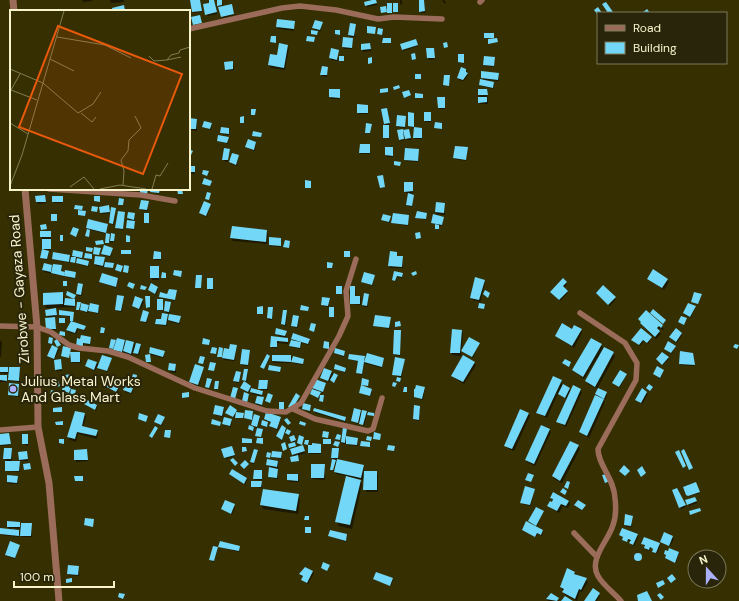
<svg xmlns="http://www.w3.org/2000/svg" width="739" height="601" font-family="'DM Sans',sans-serif">
<style>
.shadow{fill:#0007;fill-rule:evenodd}
.building{fill:#73d7f7}
.lines{fill:none;stroke-linecap:round;stroke-linejoin:round}
.minor{stroke:#9b6c5a;stroke-width:5.5}
.tertiary{stroke:#9b6c5a;stroke-width:7}
.poi-dot{fill:#acaffb;stroke:#29250b;stroke-width:1.5}
.labels{text-anchor:middle;dominant-baseline:central;stroke-width:4;stroke-linejoin:round;paint-order:stroke}
.street-label{font-size:14px;fill:#f8f4cc;stroke:#29250b}
.poi-label{font-size:14px;fill:#f8f4cc;stroke:#29250b;text-anchor:start}
.inset-road{fill:none;stroke:#837e52;stroke-width:1}
.view{fill:#e8590c;fill-opacity:0.15;stroke:#e8590c;stroke-width:2}
.inset-edge{fill:none;stroke:#f8f4cc;stroke-width:2}
</style>
<rect width="100%" height="100%" fill="#352f01"/>
<!-- shadow -->
<g class="shadow">
<polygon points="82,0 92,0 92,1 83,2"/>
<polygon points="110,0 124,0 124,2 111,3"/>
<polygon points="191,0 200,0 202,12 193,13"/>
<polygon points="210,0 214,1 217,14 207,16 211,4"/>
<polygon points="218,0 222,0 223,7 232,7 234,15 222,18"/>
<polygon points="400,0 402,0 402,5 400,4"/>
<polygon points="444,0 446,2 445,4 442,1"/>
<polygon points="424,1 425,13 421,13 420,11"/>
<polygon points="376,2 377,5 367,7 366,6 365,3"/>
<polygon points="278,20 294,22 294,31 278,29"/>
<polygon points="322,23 321,31 317,30 317,35 312,34 315,31 313,28"/>
<polygon points="355,25 355,37 350,37 349,35"/>
<polygon points="352,39 352,49 344,49 343,47"/>
<polygon points="416,42 418,46 403,51 402,49"/>
<polygon points="370,44 371,51 363,52 362,45"/>
<polygon points="287,45 289,48 285,70 271,68 269,65"/>
<polygon points="427,49 434,49 435,59 429,60"/>
<polygon points="338,51 338,61 331,60 330,58"/>
<polygon points="459,55 464,57 464,64 459,62"/>
<polygon points="494,58 494,67 485,66 484,65"/>
<polygon points="233,63 234,70 226,71 226,70"/>
<polygon points="327,67 327,77 322,76 321,74"/>
<polygon points="466,70 468,75 464,81 459,80 458,78"/>
<polygon points="482,73 498,74 499,81 486,80 494,83 494,89 481,86 483,81"/>
<polygon points="330,90 340,90 340,99 331,99"/>
<polygon points="487,90 488,104 480,104 479,95"/>
<polygon points="444,98 445,109 440,109 439,108"/>
<polygon points="368,106 368,114 359,114 358,112"/>
<polygon points="387,109 390,124 388,125 389,128 389,139 384,137"/>
<polygon points="409,113 414,115 414,128 409,126"/>
<polygon points="431,113 431,122 426,122 425,121"/>
<polygon points="405,117 405,128 398,127 397,126"/>
<polygon points="189,119 197,120 197,131 189,130"/>
<polygon points="212,124 211,130 203,126"/>
<polygon points="229,128 229,135 222,134 221,133"/>
<polygon points="422,129 422,139 415,139 414,137"/>
<polygon points="398,131 409,131 411,140 407,140 405,136 404,140 401,141"/>
<polygon points="228,138 228,144 218,141"/>
<polygon points="256,143 255,151 246,147"/>
<polygon points="370,145 370,154 361,154 360,153"/>
<polygon points="386,148 393,148 393,157 387,157"/>
<polygon points="467,148 466,161 455,159 454,158"/>
<polygon points="229,150 228,162 224,161 223,159"/>
<polygon points="418,150 418,162 406,161 405,159"/>
<polygon points="238,156 237,166 231,164 230,162"/>
<polygon points="189,167 194,167 195,174 189,173"/>
<polygon points="412,183 413,193 406,193 405,191"/>
<polygon points="113,189 119,189 119,193 113,191"/>
<polygon points="166,189 172,189 171,191 166,191"/>
<polygon points="413,196 412,207 408,206 407,204"/>
<polygon points="36,197 45,197 46,203 38,204"/>
<polygon points="62,197 63,203 54,203 53,202"/>
<polygon points="148,202 148,211 141,210 140,209"/>
<polygon points="437,203 445,204 445,215 436,214"/>
<polygon points="210,205 207,217 201,214 200,213"/>
<polygon points="109,206 110,213 102,214 101,213"/>
<polygon points="115,209 114,225 111,224 110,223"/>
<polygon points="124,213 123,230 117,229 116,228"/>
<polygon points="129,213 135,215 134,230 127,228 129,221 128,218"/>
<polygon points="426,214 426,220 416,217"/>
<polygon points="408,216 408,226 392,223"/>
<polygon points="390,217 390,223 382,220"/>
<polygon points="443,218 442,226 439,226 439,229 436,229 436,225 432,223"/>
<polygon points="108,225 106,234 88,229 90,231 86,236 87,227"/>
<polygon points="233,227 266,231 268,234 267,244 233,241 231,238"/>
<polygon points="41,232 51,233 51,239 49,239 51,250 47,250 49,253 47,260 41,258 44,251"/>
<polygon points="107,234 114,235 113,242 106,243"/>
<polygon points="281,238 281,247 270,246 270,245"/>
<polygon points="112,249 111,257 103,255 102,254"/>
<polygon points="390,252 397,252 397,257 402,257 403,268 390,268"/>
<polygon points="82,253 82,260 89,262 89,267 78,264 78,258 75,258 75,263 72,263 70,260 70,263 53,259 70,256 74,258 73,256"/>
<polygon points="160,253 161,260 155,260 154,259"/>
<polygon points="104,258 104,263 113,264 113,268 106,267 104,265 104,267 96,266 95,264"/>
<polygon points="51,265 53,269 61,266 61,272 75,273 75,279 44,272 43,270"/>
<polygon points="151,267 158,267 159,280 152,280"/>
<polygon points="395,272 403,275 402,278 397,277 396,282 393,280"/>
<polygon points="374,276 373,286 362,282"/>
<polygon points="118,279 116,288 100,282"/>
<polygon points="213,279 213,290 209,290 208,289"/>
<polygon points="563,279 567,284 564,288 568,293 560,301 552,293"/>
<polygon points="648,279 667,279 669,282 664,290"/>
<polygon points="484,280 485,283 480,304 485,305 484,309 479,308 480,302 473,300 471,298"/>
<polygon points="83,285 82,296 78,296 77,294"/>
<polygon points="355,287 356,297 361,298 361,305 351,304"/>
<polygon points="158,288 156,295 149,290"/>
<polygon points="176,291 175,301 161,298 163,301 163,311 170,303 170,313 166,313 169,319 180,317 180,324 170,322 168,318 167,326 157,325 156,324 162,320 167,315 165,311 158,310 162,300 161,296"/>
<polygon points="62,293 64,299 74,300 75,307 46,308 44,294"/>
<polygon points="598,294 615,298 616,299 610,306"/>
<polygon points="368,295 368,307 364,307 363,305"/>
<polygon points="123,297 122,312 117,311 116,310"/>
<polygon points="136,297 144,302 140,310 133,306"/>
<polygon points="329,299 329,307 323,306 322,304"/>
<polygon points="80,303 82,306 82,304 99,306 98,314 89,311 88,313 82,311 80,308 79,310 77,310"/>
<polygon points="695,307 691,318 685,315 684,313"/>
<polygon points="273,308 272,320 269,320 268,318"/>
<polygon points="56,310 57,316 54,317 56,330 47,331 48,318 46,311"/>
<polygon points="287,311 286,326 283,325 282,324"/>
<polygon points="647,312 664,329 663,330 660,328 658,331 661,334 656,339 641,324"/>
<polygon points="73,313 73,323 85,327 85,331 78,329 76,334 68,332 71,317 60,315"/>
<polygon points="148,313 147,323 142,322 141,321"/>
<polygon points="299,317 298,328 293,327 292,326"/>
<polygon points="390,318 390,329 374,326"/>
<polygon points="562,325 572,330 581,330 582,333 574,348 556,336"/>
<polygon points="400,331 400,356 395,355 394,354"/>
<polygon points="461,331 463,333 461,356 453,355 451,353"/>
<polygon points="286,332 286,339 288,340 288,344 277,343 277,348 272,348 271,337 285,339 276,334"/>
<polygon points="681,333 682,335 677,343 671,339"/>
<polygon points="90,337 90,345 84,344 83,348 81,340"/>
<polygon points="651,338 648,344 644,341 640,346 633,341"/>
<polygon points="117,339 134,343 136,346 141,345 139,355 135,354 133,351 132,355 115,352 115,349 110,348 115,340 116,343"/>
<polygon points="292,339 309,339 310,341 308,345 302,343 300,349 291,347 290,346 294,342"/>
<polygon points="592,339 615,356 597,389 606,393 607,395 605,400 602,398 605,402 589,438 580,432 598,398 596,394 598,389 588,384 586,381 598,359 597,358 584,379 573,370"/>
<polygon points="0,340 2,342 1,357 0,357"/>
<polygon points="479,343 473,358 462,351"/>
<polygon points="52,346 59,350 54,360 48,356"/>
<polygon points="236,346 235,361 224,360 223,358 230,350"/>
<polygon points="675,346 672,354 665,349"/>
<polygon points="151,348 164,352 164,358 151,355"/>
<polygon points="249,351 248,366 242,365 241,364"/>
<polygon points="345,352 344,357 335,353"/>
<polygon points="79,353 81,363 73,363 72,362"/>
<polygon points="692,354 695,366 681,365 680,364"/>
<polygon points="270,356 265,369 262,368 261,367"/>
<polygon points="273,356 291,356 293,360 303,359 303,365 293,363 292,360 291,363 273,363"/>
<polygon points="364,357 366,360 383,359 382,368 364,363 362,375 358,374 359,362 349,359"/>
<polygon points="668,358 669,359 663,365 657,359"/>
<polygon points="111,359 107,372 99,369 97,366 95,371 86,366 97,363 99,367"/>
<polygon points="404,359 402,377 399,377 400,382 397,382 398,377 393,374"/>
<polygon points="61,360 62,371 57,371 56,370"/>
<polygon points="474,363 476,365 464,384 454,378 452,376"/>
<polygon points="170,364 176,365 176,373 170,372"/>
<polygon points="0,368 7,368 9,372 20,368 20,382 10,381 7,377 7,382 0,382 0,376 7,376 9,380 9,374 0,373"/>
<polygon points="203,368 199,386 191,384 190,382"/>
<polygon points="280,368 280,373 269,370"/>
<polygon points="346,368 345,373 335,369"/>
<polygon points="248,370 247,382 244,381 243,380"/>
<polygon points="664,370 660,379 654,374"/>
<polygon points="332,372 333,375 338,376 335,382 330,379 329,382 322,379 321,378"/>
<polygon points="241,373 239,383 235,382 234,380"/>
<polygon points="626,375 620,388 614,384"/>
<polygon points="561,380 562,385 571,391 580,390 582,392 566,427 557,422 567,399 558,393 547,418 537,413"/>
<polygon points="267,381 268,390 261,390 263,393 262,396 252,394 250,390 249,393 241,388 251,386 251,389 261,391 260,388"/>
<polygon points="18,384 19,397 10,396 9,395"/>
<polygon points="120,384 117,393 106,386"/>
<polygon points="325,384 323,393 319,391 322,402 320,401 320,399 311,394 313,389 314,390 313,388"/>
<polygon points="71,386 71,390 76,393 75,396 80,397 79,400 75,398 72,405 66,403 68,393 63,390"/>
<polygon points="126,386 133,389 132,394 125,392"/>
<polygon points="417,386 425,389 423,400 415,397 414,394"/>
<polygon points="372,389 371,397 360,393"/>
<polygon points="642,390 648,394 642,404 636,400"/>
<polygon points="54,392 54,394 62,394 63,403 56,403 55,395 51,395"/>
<polygon points="263,398 262,406 257,405 256,403"/>
<polygon points="85,404 97,406 97,407 96,411"/>
<polygon points="311,406 310,412 303,409"/>
<polygon points="420,407 419,421 415,420 414,419"/>
<polygon points="224,408 223,417 215,415 214,414"/>
<polygon points="236,410 234,418 227,413"/>
<polygon points="314,411 345,418 346,422 315,413"/>
<polygon points="360,411 362,415 366,412 367,414 364,426 359,422 358,424 352,421"/>
<polygon points="252,412 253,415 260,419 257,428 254,427 253,431 249,429 253,428 252,425 253,421 245,418"/>
<polygon points="528,413 530,416 514,451 507,448 505,446"/>
<polygon points="85,414 86,417 83,427 97,431 98,434 97,439 78,434 76,442 70,440 68,437"/>
<polygon points="164,418 162,426 155,422"/>
<polygon points="280,418 278,430 271,427 272,423 266,420 268,423 267,427 262,425 267,422 265,419"/>
<polygon points="232,420 231,427 224,425 223,424"/>
<polygon points="285,428 287,431 291,432 289,435 285,433 282,441 277,436"/>
<polygon points="347,429 346,437 357,439 358,446 348,445 346,442 345,444 342,444"/>
<polygon points="549,430 551,432 535,466 527,462 526,460"/>
<polygon points="9,434 11,445 0,446 0,435"/>
<polygon points="23,435 28,436 28,446 23,444"/>
<polygon points="294,436 296,446 291,448 291,450 303,448 305,453 294,457 289,445 293,443 290,438"/>
<polygon points="320,445 321,454 309,454 309,453"/>
<polygon points="578,446 580,449 562,483 554,479 553,476"/>
<polygon points="232,448 235,456 226,459 222,450"/>
<polygon points="11,449 12,462 19,462 20,472 6,471 6,460 4,459"/>
<polygon points="338,449 338,460 364,466 364,472 376,472 378,475 378,492 366,492 365,475 363,480 359,479 362,484 352,529 339,526 337,522 347,476 336,474 335,471 336,466 334,465 333,470 331,470 332,458"/>
<polygon points="87,450 88,461 76,462 75,451"/>
<polygon points="257,451 254,464 252,464 251,462"/>
<polygon points="27,452 28,461 21,461 20,460"/>
<polygon points="281,453 282,459 272,457"/>
<polygon points="278,461 278,479 269,478 270,467 267,465"/>
<polygon points="325,465 325,480 312,479 312,478"/>
<polygon points="262,471 262,480 255,480 254,478"/>
<polygon points="230,474 246,479 247,480 245,485"/>
<polygon points="288,475 298,475 299,482 289,482"/>
<polygon points="17,476 18,484 9,484 8,482"/>
<polygon points="261,482 262,488 252,486"/>
<polygon points="696,484 700,493 688,496 687,495"/>
<polygon points="534,489 531,506 522,504 522,503"/>
<polygon points="677,489 686,507 681,509 680,507"/>
<polygon points="298,495 300,499 298,514 263,509 261,505"/>
<polygon points="551,498 569,501 570,504 568,508 563,506 559,513 548,506 553,501"/>
<polygon points="694,498 697,503 689,506 686,501"/>
<polygon points="225,501 235,507 232,515 222,509"/>
<polygon points="543,512 536,528 543,531 542,536 538,534 536,537 524,531 523,530 532,525 529,521"/>
<polygon points="632,516 632,527 625,526 625,524"/>
<path d="M19,523L22,527L31,524L32,537H22L20,533L19,537L1,535L0,529L10,530L8,527ZM11,528L22,529L21,535L19,531L11,530Z"/>
<polygon points="665,534 674,539 670,546 661,542"/>
<polygon points="347,535 346,542 329,536"/>
<polygon points="620,535 637,535 638,537 634,546 631,545 631,541 624,541 624,538"/>
<polygon points="642,544 659,544 660,546 657,554 653,552 654,550 651,548 649,551 646,550 646,546"/>
<polygon points="19,546 15,559 7,556 6,555"/>
<polygon points="219,547 240,547 240,548 239,552"/>
<polygon points="218,548 214,562 211,561 210,560"/>
<polygon points="679,552 676,563 667,559 665,554"/>
<polygon points="637,553 642,556 639,561 635,559"/>
<polygon points="78,567 79,576 69,575 68,574"/>
<polygon points="305,568 314,573 308,584 303,581 303,577 300,575"/>
<polygon points="574,573 588,582 582,592 580,591 577,601 565,595 561,587"/>
<polygon points="375,579 392,579 393,580 391,586"/>
<polygon points="593,590 600,596 597,601 585,601"/>
<polygon points="551,594 558,599 559,601 548,601 547,599"/>
</g>
<!-- building -->
<g class="building">
<polygon points="190,0 200,0 202,11 192,12"/>
<polygon points="209,0 214,0 217,12 205,15 203,4 209,3"/>
<polygon points="217,0 222,0 222,5 217,6"/>
<polygon points="372,0 376,0 377,3 365,6 364,2"/>
<polygon points="419,0 424,0 425,11 419,12"/>
<polygon points="606,2 613,12 612,13 608,13 602,4"/>
<rect x="387" y="3" width="5" height="10"/>
<rect x="393" y="3" width="5" height="9"/>
<polygon points="232,4 234,14 221,17 218,7"/>
<polygon points="124,5 125,11 113,11 112,8"/>
<polygon points="386,6 387,12 381,13 380,7"/>
<polygon points="598,7 602,13 598,13 598,15 594,10"/>
<polygon points="647,9 650,13 642,13"/>
<polygon points="200,15 202,23 193,25 191,17"/>
<polygon points="277,19 295,21 294,29 276,27"/>
<polygon points="315,20 323,22 320,30 312,28"/>
<polygon points="350,23 356,24 354,36 348,35"/>
<polygon points="367,26 376,27 375,34 367,33"/>
<polygon points="378,28 383,29 382,35 377,34"/>
<polygon points="311,30 318,31 317,35 311,34"/>
<polygon points="335,30 340,30 340,35 335,34"/>
<rect x="484" y="33" width="10" height="5"/>
<polygon points="271,36 276,36 276,43 270,42"/>
<polygon points="307,36 315,37 314,42 306,41"/>
<polygon points="343,37 353,38 352,48 342,47"/>
<polygon points="383,38 391,38 391,43 382,43"/>
<polygon points="497,38 498,42 488,44 488,39"/>
<polygon points="416,39 418,45 402,50 400,44"/>
<polygon points="447,42 448,47 444,48 443,43"/>
<polygon points="279,43 288,45 284,68 268,65 270,54 277,55"/>
<polygon points="370,43 371,49 361,50 361,44"/>
<polygon points="331,48 339,50 337,60 329,58"/>
<polygon points="426,48 434,48 435,58 427,58"/>
<polygon points="415,53 416,59 412,60 411,54"/>
<polygon points="458,54 464,54 464,63 458,62"/>
<rect x="339" y="56" width="5" height="5"/>
<polygon points="484,56 495,57 494,66 483,65"/>
<polygon points="372,57 372,63 368,64 368,58"/>
<polygon points="233,61 233,69 225,70 224,62"/>
<polygon points="322,66 328,67 327,75 320,75"/>
<polygon points="461,67 466,69 466,72 468,73 463,80 457,78"/>
<polygon points="481,71 499,73 498,80 481,78"/>
<rect x="415" y="74" width="6" height="5"/>
<polygon points="444,75 450,75 449,86 443,85"/>
<polygon points="480,79 494,82 493,88 479,85"/>
<polygon points="399,85 400,88 394,90 393,87"/>
<polygon points="388,88 388,92 380,93 380,89"/>
<polygon points="329,89 340,89 340,98 329,97"/>
<polygon points="478,89 487,89 488,95 478,95"/>
<polygon points="409,90 411,95 404,98 402,92"/>
<polygon points="415,93 423,94 423,98 415,98"/>
<polygon points="437,97 445,97 445,108 438,108"/>
<polygon points="478,97 487,97 487,102 478,103"/>
<polygon points="357,104 368,105 368,113 357,113"/>
<polygon points="387,108 390,123 384,124 381,109"/>
<polygon points="251,109 256,109 255,115 251,115"/>
<polygon points="408,112 414,113 414,127 408,126"/>
<rect x="424" y="112" width="7" height="9"/>
<polygon points="397,115 406,116 405,127 396,126"/>
<polygon points="244,116 244,123 240,123 240,117"/>
<polygon points="189,118 197,119 196,129 189,129"/>
<polygon points="204,121 212,123 210,129 202,127"/>
<polygon points="435,122 442,123 442,129 434,128"/>
<polygon points="366,123 372,124 370,133 365,133"/>
<rect x="383" y="125" width="6" height="13"/>
<polygon points="221,127 229,128 229,134 220,133"/>
<polygon points="414,127 422,128 422,138 413,138"/>
<polygon points="403,129 404,139 399,140 397,130"/>
<polygon points="409,129 411,138 405,139 403,130"/>
<polygon points="253,131 262,133 261,137 252,136"/>
<polygon points="218,135 229,137 227,143 217,141"/>
<polygon points="248,139 256,142 254,150 245,147"/>
<polygon points="360,144 370,144 370,153 359,153"/>
<polygon points="455,146 468,147 466,160 453,158"/>
<polygon points="385,147 393,147 393,156 385,155"/>
<polygon points="224,148 230,149 228,160 222,160"/>
<polygon points="405,148 419,149 418,161 404,160"/>
<polygon points="189,149 193,151 189,159"/>
<polygon points="232,153 239,155 236,165 229,162"/>
<polygon points="394,161 401,162 400,166 394,165"/>
<rect x="189" y="166" width="6" height="6"/>
<polygon points="203,170 209,171 207,176 202,174"/>
<polygon points="383,175 385,187 380,188 377,176"/>
<polygon points="204,178 212,181 210,186 202,184"/>
<polygon points="305,180 311,181 311,188 305,188"/>
<polygon points="404,182 413,182 413,191 404,192"/>
<polygon points="140,189 148,189 147,194 140,193"/>
<polygon points="151,189 160,189 159,193 150,192"/>
<polygon points="177,189 182,189 183,194 178,194"/>
<polygon points="207,192 211,193 209,200 205,199"/>
<polygon points="408,193 414,195 412,206 406,205"/>
<polygon points="45,195 46,202 36,202 35,196"/>
<rect x="52" y="196" width="11" height="6"/>
<polygon points="94,196 100,196 100,202 94,201"/>
<polygon points="119,198 124,199 123,205 118,205"/>
<polygon points="141,200 149,201 147,210 139,209"/>
<polygon points="204,201 211,204 206,216 199,213"/>
<polygon points="436,202 445,203 444,213 435,212"/>
<polygon points="75,205 83,206 82,210 74,209"/>
<polygon points="109,205 110,212 100,213 99,207"/>
<polygon points="92,206 98,207 97,212 91,211"/>
<polygon points="111,207 116,208 113,224 109,223"/>
<polygon points="78,210 86,211 85,216 78,215"/>
<polygon points="118,211 125,212 123,229 115,228"/>
<polygon points="417,211 427,213 426,219 415,218"/>
<polygon points="128,212 135,213 134,220 127,218"/>
<rect x="144" y="213" width="5" height="10"/>
<polygon points="393,213 409,215 408,225 391,223"/>
<rect x="51" y="214" width="6" height="7"/>
<polygon points="383,214 391,216 389,222 381,220"/>
<polygon points="433,214 444,217 442,225 431,223"/>
<polygon points="88,219 108,224 106,233 86,228"/>
<polygon points="127,220 135,221 134,229 126,228"/>
<polygon points="46,224 47,229 41,230 40,225"/>
<polygon points="435,224 439,225 439,229 435,229"/>
<polygon points="232,226 267,230 266,242 230,238"/>
<polygon points="73,227 79,229 76,237 70,234"/>
<polygon points="87,229 90,230 89,237 85,236"/>
<rect x="40" y="231" width="11" height="6"/>
<polygon points="420,232 421,238 416,239 415,233"/>
<polygon points="106,233 110,234 109,243 105,243"/>
<polygon points="111,233 115,234 114,241 110,241"/>
<rect x="60" y="235" width="3" height="6"/>
<polygon points="126,235 130,236 130,242 126,242"/>
<polygon points="269,237 281,238 281,246 269,245"/>
<rect x="42" y="239" width="9" height="10"/>
<polygon points="103,240 104,244 96,245 95,241"/>
<polygon points="285,240 290,241 289,248 283,247"/>
<polygon points="104,245 113,248 110,256 101,254"/>
<polygon points="86,247 93,248 92,252 86,251"/>
<polygon points="94,247 101,248 99,255 93,254"/>
<polygon points="42,249 49,251 47,259 40,258"/>
<polygon points="73,250 83,252 82,258 72,256"/>
<rect x="121" y="250" width="10" height="4"/>
<polygon points="154,251 161,252 161,259 153,259"/>
<rect x="344" y="251" width="6" height="6"/>
<polygon points="390,251 397,252 397,256 403,256 402,267 388,266"/>
<polygon points="53,252 70,255 69,262 52,259"/>
<polygon points="85,253 92,254 92,259 84,258"/>
<polygon points="95,256 105,257 103,266 94,264"/>
<polygon points="71,257 76,257 75,263 70,262"/>
<polygon points="77,258 89,261 88,266 76,263"/>
<polygon points="105,262 114,263 113,268 104,267"/>
<polygon points="327,262 333,263 332,268 327,268"/>
<polygon points="44,263 52,265 51,272 42,270"/>
<polygon points="53,264 62,265 61,271 65,272 64,276 51,273"/>
<polygon points="117,264 123,266 121,272 115,270"/>
<polygon points="124,265 129,266 128,273 123,272"/>
<rect x="150" y="266" width="9" height="12"/>
<polygon points="653,269 668,279 662,288 647,279"/>
<polygon points="65,270 76,272 75,278 64,276"/>
<polygon points="174,270 182,271 181,277 173,275"/>
<polygon points="394,271 403,273 402,277 397,276 395,281 392,280"/>
<polygon points="416,271 417,274 413,276 411,273"/>
<polygon points="162,272 166,273 166,278 161,278"/>
<polygon points="364,272 375,275 372,285 361,282"/>
<polygon points="102,273 118,278 116,287 99,282"/>
<polygon points="196,275 202,275 201,288 195,288"/>
<polygon points="475,277 485,280 479,300 470,298"/>
<rect x="207" y="278" width="6" height="11"/>
<polygon points="563,278 567,282 563,286 568,291 559,300 550,292"/>
<rect x="63" y="281" width="4" height="5"/>
<polygon points="129,282 135,284 133,289 127,286"/>
<polygon points="78,283 83,284 81,295 76,294"/>
<polygon points="151,283 158,287 155,294 148,290"/>
<polygon points="141,285 147,287 145,290 140,289"/>
<polygon points="603,285 616,297 608,305 596,293"/>
<rect x="336" y="286" width="6" height="8"/>
<polygon points="350,286 355,286 355,296 360,296 360,304 350,304"/>
<polygon points="169,289 177,290 175,300 159,297 160,292 167,294"/>
<polygon points="485,290 490,293 488,298 483,294"/>
<polygon points="67,291 76,295 74,299 66,295"/>
<polygon points="63,292 63,304 43,305 43,293"/>
<polygon points="694,292 702,294 698,304 691,302"/>
<polygon points="364,293 369,294 367,306 362,305"/>
<polygon points="117,295 124,296 121,311 115,310"/>
<polygon points="135,296 143,299 139,309 132,306"/>
<polygon points="145,296 150,296 150,307 146,308"/>
<polygon points="322,297 330,298 328,306 321,305"/>
<polygon points="65,298 75,299 75,306 64,305"/>
<rect x="157" y="299" width="6" height="11"/>
<polygon points="165,301 171,302 169,312 164,311"/>
<polygon points="77,302 81,302 79,310 76,310"/>
<polygon points="81,303 89,305 87,312 80,310"/>
<polygon points="90,303 99,305 98,313 88,311"/>
<polygon points="479,303 485,304 484,309 478,308"/>
<polygon points="688,303 696,306 690,317 683,313"/>
<polygon points="301,305 309,307 308,311 300,310"/>
<polygon points="263,306 263,314 257,314 257,307"/>
<polygon points="268,307 273,307 272,319 267,318"/>
<rect x="329" y="307" width="5" height="10"/>
<polygon points="56,308 57,315 46,316 45,310"/>
<polygon points="653,309 666,320 663,324 650,313"/>
<polygon points="59,310 74,312 73,321 70,321 70,316 59,315"/>
<polygon points="143,310 149,312 146,322 140,321"/>
<polygon points="283,310 287,310 285,325 281,324"/>
<polygon points="646,310 663,325 661,328 659,326 657,328 660,331 655,337 640,323 641,322 638,319"/>
<polygon points="162,313 168,314 166,325 155,324 156,319 161,319"/>
<polygon points="169,314 181,316 179,323 168,320"/>
<polygon points="293,315 299,316 297,327 291,326"/>
<polygon points="375,315 391,317 389,328 373,326"/>
<polygon points="681,316 687,318 684,325 678,322"/>
<polygon points="55,317 56,329 46,329 45,318"/>
<rect x="59" y="318" width="6" height="5"/>
<polygon points="71,321 86,326 84,330 77,328 75,333 66,330"/>
<polygon points="400,321 401,326 395,327 395,322"/>
<polygon points="311,323 316,324 314,332 309,330"/>
<polygon points="562,323 572,329 574,325 582,329 572,346 555,336"/>
<polygon points="101,327 105,328 104,333 100,333"/>
<polygon points="276,328 287,331 285,336 275,334"/>
<polygon points="641,328 652,337 647,343 643,340 639,345 631,340"/>
<polygon points="676,328 682,333 676,342 669,337"/>
<polygon points="452,329 462,330 460,353 450,353"/>
<polygon points="394,330 401,330 400,355 393,354"/>
<polygon points="60,331 65,332 65,336 59,335"/>
<polygon points="293,333 310,339 308,344 291,339"/>
<polygon points="81,335 91,337 90,344 83,343 83,347 76,346 77,338 80,339"/>
<polygon points="271,336 288,338 288,342 277,341 277,347 270,347"/>
<polygon points="49,337 53,338 52,344 48,343"/>
<polygon points="469,337 480,343 472,357 461,351"/>
<polygon points="117,338 125,340 122,352 113,350"/>
<polygon points="203,338 210,340 209,345 202,344"/>
<polygon points="591,338 602,344 583,377 572,370"/>
<polygon points="57,339 61,345 57,347 54,341"/>
<polygon points="111,339 116,340 113,349 109,348"/>
<polygon points="126,340 134,342 131,354 123,351"/>
<polygon points="291,340 301,342 300,348 289,346"/>
<polygon points="324,341 329,342 329,349 323,348"/>
<polygon points="668,341 676,346 671,353 664,349"/>
<polygon points="136,343 141,344 138,354 133,353"/>
<polygon points="230,344 237,345 234,360 222,358 224,348 229,349"/>
<polygon points="735,344 739,345 737,349 733,347"/>
<polygon points="52,345 58,348 54,359 47,356"/>
<polygon points="63,346 71,348 69,358 61,356"/>
<polygon points="150,347 165,351 163,357 149,353"/>
<polygon points="212,347 217,348 216,354 210,353"/>
<polygon points="219,347 223,348 222,357 217,357"/>
<polygon points="604,347 614,352 595,387 585,381"/>
<polygon points="335,348 345,351 344,356 334,353"/>
<polygon points="242,349 250,350 248,365 240,364"/>
<polygon points="680,351 693,353 695,365 679,364"/>
<polygon points="70,352 80,352 80,362 71,362"/>
<polygon points="662,352 669,357 662,365 656,359"/>
<polygon points="367,353 384,358 382,367 364,362"/>
<polygon points="150,354 151,362 146,362 145,355"/>
<polygon points="267,354 270,356 264,369 260,367"/>
<polygon points="349,354 365,356 362,374 356,373 358,361 348,359"/>
<polygon points="102,355 112,358 107,371 97,368"/>
<polygon points="272,355 291,355 291,362 272,361"/>
<polygon points="463,355 475,362 463,382 451,376"/>
<polygon points="200,356 205,357 203,364 198,363"/>
<polygon points="293,356 304,359 303,364 291,362"/>
<polygon points="395,357 405,359 401,376 392,375"/>
<polygon points="61,359 62,369 55,370 54,360"/>
<polygon points="88,359 97,362 94,370 85,366"/>
<polygon points="565,359 571,362 569,367 562,363"/>
<polygon points="210,362 216,363 214,371 208,370"/>
<polygon points="169,363 176,364 175,371 168,370"/>
<polygon points="195,364 204,367 198,385 189,382"/>
<polygon points="335,364 346,368 345,372 334,369"/>
<polygon points="269,365 281,367 280,372 268,370"/>
<polygon points="657,366 664,370 660,378 653,374"/>
<rect x="0" y="367" width="8" height="5"/>
<polygon points="9,367 20,367 19,381 8,380"/>
<polygon points="324,368 332,371 328,381 320,378"/>
<polygon points="244,369 248,369 246,381 242,380"/>
<polygon points="620,370 627,374 619,387 612,383"/>
<polygon points="236,371 241,372 239,382 233,381"/>
<polygon points="334,373 338,375 334,383 330,380"/>
<polygon points="72,374 73,382 66,382 65,375"/>
<polygon points="133,374 137,375 136,382 131,381"/>
<polygon points="0,375 7,375 7,381 0,380"/>
<polygon points="553,376 562,380 545,416 536,413"/>
<polygon points="110,377 121,383 116,392 105,386"/>
<polygon points="397,377 401,378 400,382 396,381"/>
<polygon points="207,378 212,379 209,388 205,387"/>
<polygon points="362,378 369,380 368,386 361,385"/>
<polygon points="315,379 326,383 323,392 312,388"/>
<polygon points="58,380 60,386 54,388 52,381"/>
<polygon points="259,380 268,380 267,389 258,389"/>
<polygon points="215,381 219,381 218,389 214,389"/>
<polygon points="244,381 251,386 248,392 240,388"/>
<polygon points="393,382 397,383 395,387 392,386"/>
<polygon points="9,383 19,384 18,396 8,395"/>
<polygon points="64,383 72,385 69,393 62,390"/>
<polygon points="563,384 570,388 565,398 558,394"/>
<polygon points="649,384 653,387 650,391 646,388"/>
<polygon points="125,385 133,388 131,393 123,390"/>
<polygon points="361,385 372,389 370,396 359,393"/>
<polygon points="416,385 425,387 422,399 414,397 414,389 415,389"/>
<polygon points="573,385 581,389 565,425 556,422"/>
<polygon points="233,387 238,388 235,399 230,398"/>
<polygon points="404,387 407,387 407,392 403,392"/>
<polygon points="251,388 263,391 262,395 250,392"/>
<polygon points="598,388 607,392 604,399 595,394"/>
<polygon points="642,388 647,392 641,403 635,400"/>
<polygon points="71,389 76,390 72,404 64,402 67,393 70,394"/>
<polygon points="312,389 321,392 318,398 310,394"/>
<polygon points="51,390 55,391 54,393 63,393 63,402 54,402 54,395 50,395"/>
<polygon points="189,392 189,397 182,398 182,393"/>
<polygon points="244,392 249,394 247,403 242,401"/>
<polygon points="268,393 273,395 270,403 265,401"/>
<polygon points="296,393 300,396 292,409 288,407"/>
<polygon points="75,395 80,396 79,400 74,399"/>
<polygon points="320,395 324,395 323,402 319,401"/>
<polygon points="595,395 604,399 587,436 579,432"/>
<polygon points="257,396 264,397 262,405 255,403"/>
<polygon points="87,400 97,405 95,410 84,404"/>
<rect x="279" y="402" width="5" height="7"/>
<polygon points="303,403 311,405 310,411 302,409"/>
<polygon points="215,405 224,407 222,416 213,414"/>
<polygon points="230,405 237,410 233,417 225,413"/>
<polygon points="414,405 420,406 419,420 413,419"/>
<polygon points="62,407 62,412 53,412 53,408"/>
<polygon points="314,408 346,417 345,421 313,411"/>
<polygon points="354,408 361,410 358,423 351,421"/>
<polygon points="520,409 529,413 512,449 504,446"/>
<polygon points="245,410 253,411 252,420 244,418"/>
<polygon points="362,410 367,411 363,425 359,424"/>
<polygon points="75,411 85,413 82,426 98,430 96,436 77,432 75,439 67,437"/>
<polygon points="236,412 244,413 243,418 235,418"/>
<polygon points="266,412 281,417 277,429 269,426 271,422 264,419"/>
<polygon points="368,412 374,413 374,416 367,415"/>
<polygon points="139,413 148,416 146,422 138,419"/>
<polygon points="158,414 165,417 161,425 154,422"/>
<polygon points="254,414 260,416 257,427 251,425"/>
<polygon points="224,417 232,419 230,426 222,424"/>
<polygon points="287,418 291,423 288,425 284,420"/>
<polygon points="212,419 221,422 220,426 211,424"/>
<polygon points="262,420 268,422 267,427 261,425"/>
<polygon points="63,421 63,425 56,425 55,422"/>
<polygon points="300,421 306,423 305,426 299,424"/>
<polygon points="249,425 254,427 253,431 248,429"/>
<polygon points="282,425 286,428 282,440 276,436"/>
<polygon points="541,425 550,429 534,464 525,460"/>
<polygon points="155,426 158,428 152,438 149,436"/>
<polygon points="343,427 347,428 345,443 341,442"/>
<polygon points="257,428 263,429 261,437 255,436"/>
<polygon points="287,429 291,431 289,435 285,433"/>
<polygon points="165,430 171,430 170,438 164,437"/>
<polygon points="323,431 329,432 328,438 322,437"/>
<polygon points="374,432 381,434 380,440 373,439"/>
<polygon points="9,433 11,444 0,445 0,434"/>
<rect x="22" y="434" width="6" height="10"/>
<polygon points="337,434 341,435 340,440 335,439"/>
<polygon points="294,435 296,440 291,442 289,437"/>
<polygon points="299,435 304,437 302,445 297,443"/>
<polygon points="346,436 358,438 357,445 346,444"/>
<polygon points="367,436 372,437 371,441 366,440"/>
<polygon points="242,438 252,439 252,443 242,443"/>
<polygon points="257,438 263,438 263,444 256,443"/>
<polygon points="59,439 64,439 64,444 59,443"/>
<rect x="323" y="439" width="8" height="5"/>
<polygon points="305,440 309,440 308,445 304,444"/>
<polygon points="335,441 340,442 338,447 333,445"/>
<polygon points="361,441 370,442 370,447 360,446"/>
<polygon points="570,441 579,445 560,481 552,476"/>
<polygon points="285,442 287,449 283,451 281,444"/>
<polygon points="295,442 296,446 289,448 288,444"/>
<polygon points="312,443 321,444 321,453 308,453 308,445 312,445"/>
<polygon points="303,445 305,451 292,455 290,449"/>
<polygon points="388,445 395,446 394,451 387,450"/>
<polygon points="232,446 235,455 224,458 221,449"/>
<polygon points="242,447 246,447 247,451 242,452"/>
<polygon points="4,448 12,448 11,459 3,459"/>
<polygon points="332,448 339,448 338,458 331,458"/>
<polygon points="87,449 88,460 74,460 74,450"/>
<polygon points="254,449 258,450 254,463 250,462"/>
<polygon points="684,449 693,468 689,470 681,451"/>
<polygon points="679,450 686,466 683,468 675,452"/>
<polygon points="27,451 28,459 19,460 18,452"/>
<polygon points="272,451 282,452 281,458 271,457"/>
<polygon points="267,452 271,453 270,458 266,457"/>
<polygon points="298,455 299,461 291,462 290,457"/>
<polygon points="233,458 238,463 235,466 230,460"/>
<polygon points="267,459 278,461 277,467 266,465"/>
<polygon points="332,459 336,460 333,470 330,470"/>
<polygon points="337,459 364,465 361,478 334,472"/>
<polygon points="245,460 249,464 244,469 240,465"/>
<polygon points="5,461 20,461 19,471 5,471"/>
<polygon points="30,463 31,469 24,470 23,464"/>
<polygon points="311,464 325,464 324,478 311,478"/>
<polygon points="624,465 630,471 625,476 619,471"/>
<polygon points="642,466 646,473 641,477 637,470"/>
<polygon points="269,467 278,469 277,478 268,477"/>
<polygon points="232,469 247,478 244,484 229,474"/>
<polygon points="254,470 262,470 262,479 253,479"/>
<polygon points="364,471 377,471 377,490 363,490"/>
<polygon points="528,473 534,475 531,482 525,480"/>
<polygon points="287,474 298,474 298,481 287,480"/>
<polygon points="607,474 610,481 605,483 602,475"/>
<polygon points="7,475 18,476 17,483 7,482"/>
<polygon points="74,476 83,476 83,481 75,481"/>
<polygon points="346,476 361,480 350,525 335,522"/>
<polygon points="251,481 262,481 261,487 251,487"/>
<polygon points="567,481 570,482 568,489 564,487"/>
<polygon points="696,482 700,492 688,496 686,495 683,487"/>
<polygon points="525,486 535,489 530,505 520,503"/>
<polygon points="563,488 567,491 565,495 560,492"/>
<polygon points="677,488 686,505 679,508 672,490"/>
<polygon points="263,489 299,494 296,511 260,505"/>
<polygon points="553,492 569,501 566,506 561,504 557,511 547,506 550,501 552,502 553,499 550,498"/>
<polygon points="695,497 697,501 687,505 685,500"/>
<polygon points="225,500 235,504 231,514 221,509"/>
<polygon points="578,500 586,505 582,510 574,505"/>
<polygon points="536,507 544,511 536,526 528,521"/>
<polygon points="700,508 701,511 690,515 689,511"/>
<polygon points="625,514 633,516 631,526 624,525"/>
<polygon points="305,516 309,516 309,520 304,520"/>
<polygon points="85,518 94,519 93,527 84,525"/>
<polygon points="7,521 20,522 20,527 7,527"/>
<polygon points="526,521 543,530 541,535 537,533 535,537 522,530"/>
<polygon points="21,523 32,523 31,536 20,536"/>
<rect x="305" y="527" width="6" height="6"/>
<polygon points="0,528 19,530 19,536 0,534"/>
<polygon points="622,528 638,534 633,545 629,543 631,540 628,539 627,542 622,540 623,537 619,535"/>
<polygon points="330,530 347,534 346,541 328,536"/>
<polygon points="664,532 673,536 669,546 660,542"/>
<polygon points="644,537 660,543 656,553 652,552 653,549 650,547 649,550 644,548 645,545 641,544"/>
<polygon points="10,541 20,545 15,558 5,555"/>
<polygon points="220,541 240,546 239,551 218,547"/>
<polygon points="213,546 218,547 214,561 209,560"/>
<polygon points="669,548 679,552 675,563 665,558 666,555 664,554 665,550 668,551"/>
<circle cx="638" cy="557" r="4"/>
<polygon points="323,562 330,565 327,571 321,568"/>
<polygon points="68,565 79,566 78,575 67,574"/>
<polygon points="305,567 313,571 307,583 301,580 303,576 299,574"/>
<polygon points="567,568 575,572 574,574 587,578 581,590 579,589 575,599 562,592 564,589 560,587"/>
<polygon points="376,572 393,578 390,586 373,579"/>
<polygon points="672,574 676,579 671,583 667,578"/>
<polygon points="72,578 72,582 66,583 66,579"/>
<polygon points="663,580 665,584 658,588 656,583"/>
<polygon points="593,588 600,593 595,601 584,601"/>
<polygon points="647,591 652,601 638,601 637,595"/>
<polygon points="119,593 125,594 123,599 118,597"/>
<polygon points="551,593 559,598 557,601 546,599"/>
<polygon points="660,593 664,597 661,600 657,595"/>
<polygon points="565,596 573,601 561,601"/>
</g>
<g class="lines">
<!-- minor -->
<g class="minor">
<polyline points="480,2 482,0"/>
<polyline points="189,29 282,8 300,6 336,10 378,19 394,17 442,19"/>
<polyline points="49,189 141,195 175,201"/>
<path d="M580,313L625,343L637,363L636,380L598,449C598,465 614,478 615,498C616,506 616,517 613,525C609,540 588,559 598,576C603,585 614,593 621,601"/>
<polyline points="0,326 37,327 51,332 69,345 79,348 108,351 128,357 195,388 267,411 286,412 301,403 339,336 348,316 346,291 356,259"/>
<polyline points="293,409 315,419 368,431 373,429 382,398"/>
<polyline points="0,430 38,427"/>
<polyline points="574,533 597,557"/>
</g>
<!-- tertiary -->
<g class="tertiary">
<polyline points="13,0 14,11"/>
<polyline points="25,189 37,327 38,427 49,483 59,601"/>
</g>
</g>
<!-- markers -->
<circle class="poi-dot" cx="13" cy="389" r="4"/>
<g class="labels">
<!-- street labels -->
<g class="street-label">
<text transform="translate(19 289) rotate(-94)">Zirobwe - Gayaza Road</text>
</g>
<!-- poi labels -->
<g class="poi-label">
<text x="21" y="381">Julius Metal Works<tspan x="21" dy="16">And Glass Mart</tspan></text>
</g>
</g>
<!-- overview -->
<g transform="translate(10 10)">
<rect width="180" height="180" fill="#352f01"/>
<path class="inset-road" d="M47,27L95,35L121,48M139,46L144,51L157,50M171,47L157,50L161,45L169,43L170,40L180,37M40,49L64,61M0,59L33,73L68,103L83,94L91,82M10,64L1,80L27,90M71,103L82,112L86,107M0,113L18,124M113,175L114,161L111,150L118,141L119,130L131,118L125,106M0,176L12,145L54,1M60,177L74,167L84,179M90,179L110,175L136,179M142,179L146,165L150,166L158,153"/>
<path class="view" d="M48,16L172,64L133,164L9,117Z"/>
<rect width="180" height="180" class="inset-edge"/>
</g>
<!-- legend -->
<rect x="597" y="12" width="130" height="52" fill="#29250b" stroke="#7c7858"/>
<rect x="605" y="25" width="20" height="6" fill="#9b6c5a" stroke="#7c7858"/>
<text x="633" y="32" font-size="12" fill="#f8f4cc">Road</text>
<rect x="605" y="42" width="20" height="12" fill="#73d7f7" stroke="#7c7858"/>
<text x="633" y="52" font-size="12" fill="#f8f4cc">Building</text>
<!-- north arrow -->
<g transform="translate(707 569) rotate(339)"><circle r="19" fill="#29250b" stroke="#7c7858"/>
<path d="M0-3L7 15L0 10L-7 15Z" fill="#acaffb"/>
<text y="-6" font-size="11" font-weight="bold" text-anchor="middle" fill="#f8f4cc">N</text>
</g>
<!-- scale -->
<path d="M14 581v6h100v-6" fill="none" stroke="#f8f4cc" stroke-width="2"/>
<text x="20" y="581" font-size="12" fill="#f8f4cc" stroke="#29250b" stroke-width="3" paint-order="stroke">100 m</text>
</svg>
